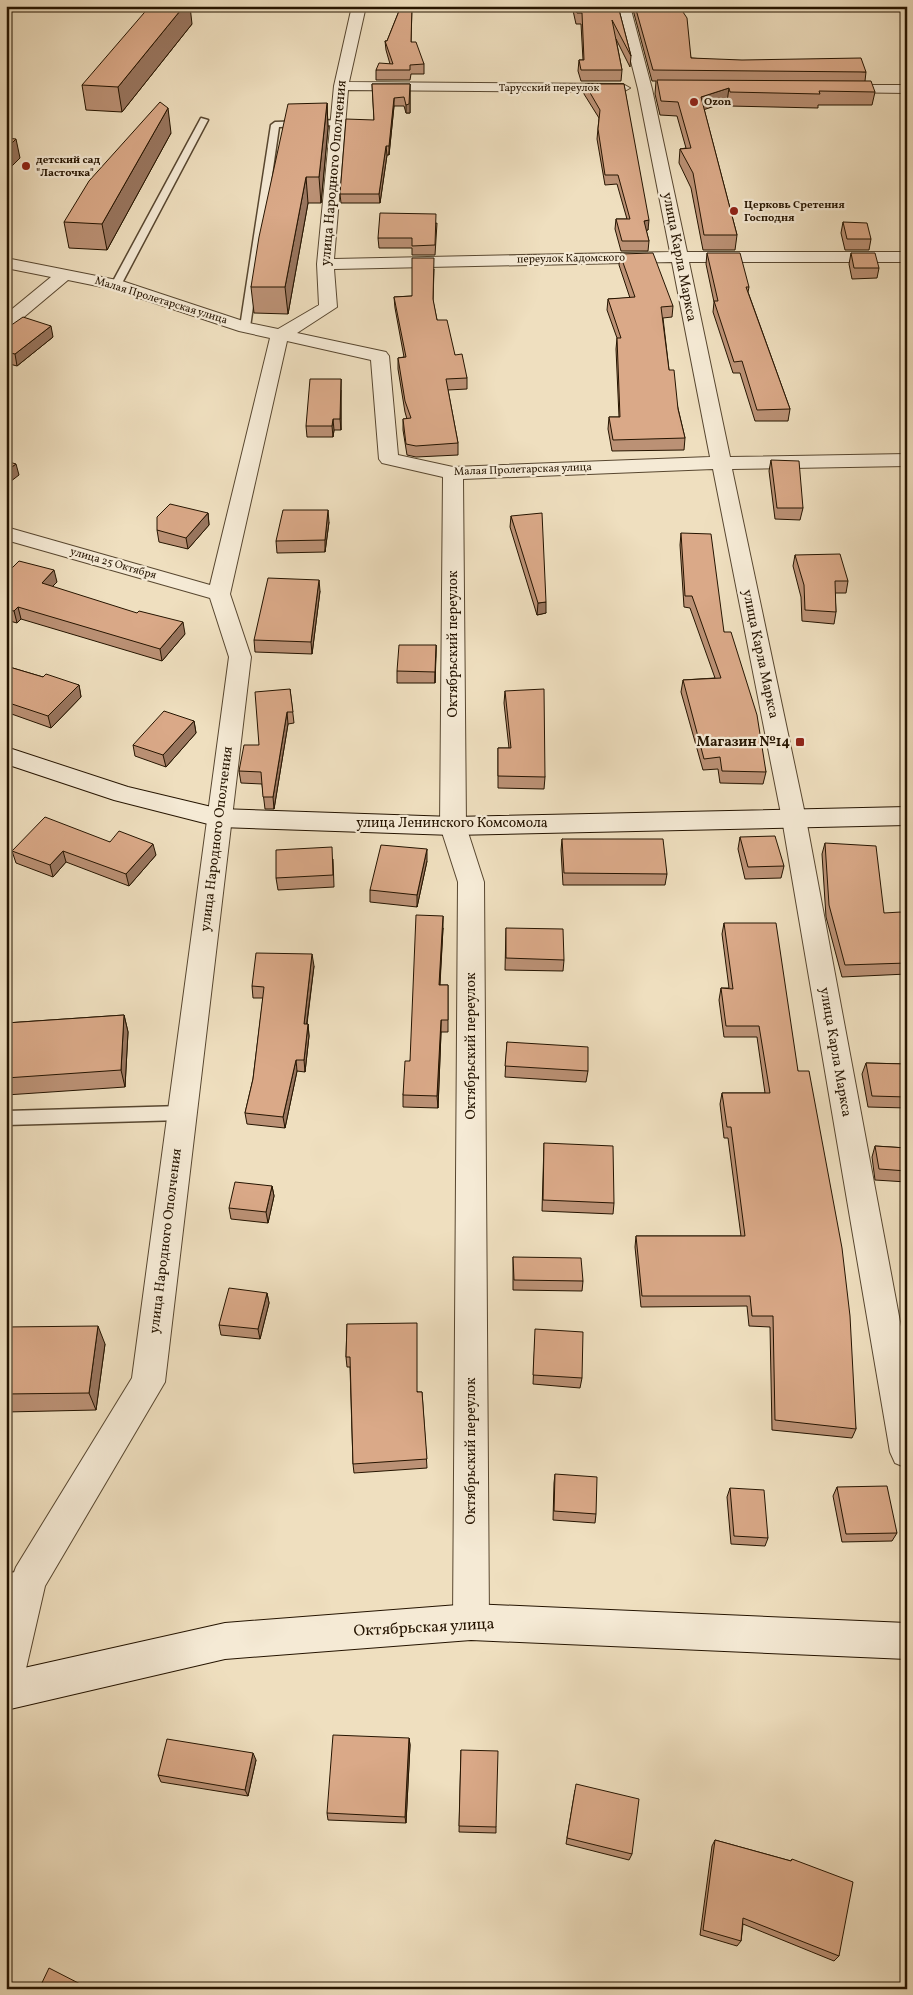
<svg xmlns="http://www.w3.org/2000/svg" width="913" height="1995" font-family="Vollkorn,serif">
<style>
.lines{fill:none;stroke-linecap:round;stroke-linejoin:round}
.lane-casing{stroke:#584730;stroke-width:3}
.street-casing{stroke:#584730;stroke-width:2}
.secondary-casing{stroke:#251400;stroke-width:2}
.lane{fill:#f5ead5;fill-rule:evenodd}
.street{fill:#f5ead5;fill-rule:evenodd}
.secondary{fill:#f5ead5;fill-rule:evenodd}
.wall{fill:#bb9175;stroke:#251400}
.shaded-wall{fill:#99765f;stroke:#251400}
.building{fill:#daa988;stroke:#251400}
.poi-dot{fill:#8f2418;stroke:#f5ead5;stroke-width:2}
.labels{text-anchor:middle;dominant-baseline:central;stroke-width:4.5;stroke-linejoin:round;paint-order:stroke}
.far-street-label{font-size:11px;fill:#251400;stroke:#f5ead5}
.far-poi-label{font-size:11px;font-weight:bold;fill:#251400;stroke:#f5ead5;text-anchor:start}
.street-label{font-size:14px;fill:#251400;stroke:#f5ead5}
.poi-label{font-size:14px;font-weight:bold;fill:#251400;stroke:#f5ead5;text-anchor:end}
.near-street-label{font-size:16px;fill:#251400;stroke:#f5ead5}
</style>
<rect width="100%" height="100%" fill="#efdfbf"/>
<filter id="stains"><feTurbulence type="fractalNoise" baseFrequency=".004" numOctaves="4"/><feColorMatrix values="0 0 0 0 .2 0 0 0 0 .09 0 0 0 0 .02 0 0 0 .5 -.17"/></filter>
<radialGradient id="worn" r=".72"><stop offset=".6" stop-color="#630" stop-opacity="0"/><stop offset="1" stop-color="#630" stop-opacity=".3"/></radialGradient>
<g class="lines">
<defs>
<g id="lane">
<polygon points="201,118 208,120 121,285 112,287 111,285"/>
<polygon points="341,120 341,124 338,125 279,127 250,327 249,329 241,329 240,327 271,125 275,122"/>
<polygon points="182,1106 188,1108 191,1113 188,1118 182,1120 6,1125 6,1111"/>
<polygon points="29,1569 37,1572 40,1580 37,1588 6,1596 6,1574"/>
</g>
<g id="street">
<path d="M352,6H366L349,82L623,84L630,88L623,92L348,90L334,259L670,252L638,89L617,6H630L652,89L687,252H907V262H689L730,457L907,454V466L732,469L806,819L907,1359V1468L895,1463L890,1452L782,819L713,469L463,479L466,826L484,882L489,1622L484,1635L471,1640L458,1635L453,1622L458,882L440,826L443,477L382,463L379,459L371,360L287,341L230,594L251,657L165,1382L45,1586L25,1673L19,1686L6,1692C6,1650 0,1606 16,1567L132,1378L229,657L210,598L6,540V527L210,585L270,338L239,331L112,289L68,280L12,327L6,328V314L51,277L6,268V258L122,281L249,323L278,329L319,305L317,264L334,86ZM672,262L710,457L453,467L398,455L389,356L386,352L297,333L337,307L334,269Z"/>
<polygon points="836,85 907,85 907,93 831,92 829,89 831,86"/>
</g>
<g id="secondary">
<polygon points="6,747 128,787 220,809 453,817 907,807 907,825 453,835 220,827 114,800 6,764"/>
<polygon points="471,1604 907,1623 907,1659 471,1640 225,1659 6,1710 6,1672 225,1623"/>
</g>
</defs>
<!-- lane casing -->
<use href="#lane" class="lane-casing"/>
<!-- street casing -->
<use href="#street" class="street-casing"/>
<!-- secondary casing -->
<use href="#secondary" class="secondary-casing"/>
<!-- lane -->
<use href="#lane" class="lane"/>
<!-- street -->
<use href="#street" class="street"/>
<!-- secondary -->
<use href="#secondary" class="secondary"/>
</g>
<!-- wall -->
<g class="wall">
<polygon points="401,6 412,6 411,42 424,64 424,74 411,74 410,80 376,80 376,70 390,64 386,50 385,41 387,41"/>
<polygon points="572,6 618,6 631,56 630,67 616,39 622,70 621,81 581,81 578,71 579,60 583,60 581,24 576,24"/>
<polygon points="632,6 679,6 691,58 866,72 865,81 875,92 872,105 818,105 818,108 729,106 727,102 704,109 737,235 735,250 703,250 691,188 679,163 680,149 686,148 677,116 660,115 655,94 656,81 652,81"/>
<polygon points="192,24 122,112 86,110 82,85"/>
<polygon points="372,84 410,84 410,113 406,113 404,106 394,106 389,155 387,155 380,203 341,203 340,194 374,120"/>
<polygon points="585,84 624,84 648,230 646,230 649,241 648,251 621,251 615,229 616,219 627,219 617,184 605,185 597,139 599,118 584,94"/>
<polygon points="327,103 328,128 321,203 308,203 288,314 254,313 251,287"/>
<polygon points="171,133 107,250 69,248 64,222"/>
<polygon points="843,222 871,239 869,250 845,250 841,233"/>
<polygon points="437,223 435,255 412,255 412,248 379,248 378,238"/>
<polygon points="707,253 749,287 748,292 790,409 788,421 755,421 740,373 733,373 713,312 714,302 706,264"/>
<polygon points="851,253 879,268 877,278 852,279 849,264"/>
<polygon points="620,254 673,306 672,317 663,318 669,370 685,438 684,450 612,451 608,429 609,417 619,417 616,349 617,338 607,310 608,299 630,298 619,265"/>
<polygon points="434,269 433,301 437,320 467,378 467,389 448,390 458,443 458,455 416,457 407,455 403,430 403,419 407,419 405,412 398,369 398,358 404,357 395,308 394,297 412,296"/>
<polygon points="6,326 53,337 17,366 6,363"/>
<polygon points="341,390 341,430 334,430 333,437 307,437 306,426"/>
<polygon points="771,460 803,508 800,520 775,519 769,471"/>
<polygon points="208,513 209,525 188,549 159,542 157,530"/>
<polygon points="511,516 546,613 537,615 510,527"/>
<polygon points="329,522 325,552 277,553 276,541"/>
<polygon points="681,533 724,632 766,772 763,784 720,783 718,769 703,770 681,692 683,680 715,678 690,608 684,607 680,545"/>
<polygon points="795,555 848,581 846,593 835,593 836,612 834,624 802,621 801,597 793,566"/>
<polygon points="6,567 57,582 52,587 185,634 162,661 21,619 17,623 6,620"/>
<polygon points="320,591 312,654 255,652 254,640"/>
<polygon points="436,645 435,683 397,683 397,671"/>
<polygon points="6,666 43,677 79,685 81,697 51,728 6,712"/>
<polygon points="290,689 294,723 288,724 274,809 265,809 262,784 241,783 239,771 259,745"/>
<polygon points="505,691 545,777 544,789 498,788 498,748 509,748 504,703"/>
<polygon points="194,721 196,733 166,767 135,756 133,745"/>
<polygon points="740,837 784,866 781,878 745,879 738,849"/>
<polygon points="562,839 667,874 665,885 563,885 561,850"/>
<polygon points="110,842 156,855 129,886 66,862 53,877 16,863 12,851"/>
<polygon points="825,843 884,913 907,932 907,974 842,977 826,917 822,854"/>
<polygon points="333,859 334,887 278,890 276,878"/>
<polygon points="427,861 417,907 370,902 370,890"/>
<polygon points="724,923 798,1071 856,1429 852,1438 772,1430 770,1327 749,1326 747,1306 641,1307 635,1247 636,1236 741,1236 728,1138 724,1138 720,1104 722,1093 765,1093 757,1037 724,1037 719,1000 721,988 729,988 722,934"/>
<polygon points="443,928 440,985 448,985 448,1032 441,1032 438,1108 403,1107 403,1095 410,1061"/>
<polygon points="506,928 564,960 563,971 505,970"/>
<polygon points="314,966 307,1024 308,1024 309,1036 305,1072 297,1071 285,1128 247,1124 245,1113 253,1079 263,998 253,998 252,986"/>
<polygon points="124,1015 128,1032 125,1087 6,1095 6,1023"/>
<polygon points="507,1042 588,1071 586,1082 505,1077"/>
<polygon points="866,1063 907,1064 907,1108 868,1107 862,1074"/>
<polygon points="544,1143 614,1203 613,1214 542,1211"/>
<polygon points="875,1146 907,1148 907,1182 875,1180 872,1157"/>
<polygon points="272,1186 274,1196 268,1223 231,1219 229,1208"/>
<polygon points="513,1257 583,1281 582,1291 513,1290"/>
<polygon points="267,1293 269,1303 260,1339 221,1335 219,1325"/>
<polygon points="347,1324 418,1392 422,1392 427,1468 354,1473 353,1464 350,1367 347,1367 346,1357"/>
<polygon points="6,1327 105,1344 96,1410 6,1412"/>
<polygon points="535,1339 582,1378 580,1388 533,1384"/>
<polygon points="555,1474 596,1514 595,1523 553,1520 554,1483"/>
<polygon points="837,1487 897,1533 892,1541 842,1542 833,1496"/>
<polygon points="730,1488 768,1538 765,1546 731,1544 727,1497"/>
<polygon points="409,1738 410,1745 406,1823 328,1820 327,1813"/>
<polygon points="461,1750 496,1827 496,1833 459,1832"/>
<polygon points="256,1760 248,1796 161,1782 158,1775"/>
<polygon points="575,1790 632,1854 629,1860 566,1844"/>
<polygon points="715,1840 791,1861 792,1859 839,1956 834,1961 743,1924 741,1941 737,1946 700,1935 712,1846"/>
</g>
<!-- shaded-wall -->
<g class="shaded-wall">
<polygon points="184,6 190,6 192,24 122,112 118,87"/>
<polygon points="410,84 410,113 406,113 406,105"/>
<polygon points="729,88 727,102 700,111 701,97"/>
<polygon points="394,98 394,106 389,155 389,146"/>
<polygon points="327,103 328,128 321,203 319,177"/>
<polygon points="168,108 171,133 107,250 102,224"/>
<polygon points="16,139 20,158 6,172 6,149"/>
<polygon points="386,146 387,155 380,203 379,194"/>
<polygon points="306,177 308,203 288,314 285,287"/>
<polygon points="649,220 648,230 643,231 644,221"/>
<polygon points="51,326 53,337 17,366 15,354"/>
<polygon points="341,379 341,430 340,419"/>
<polygon points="333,419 334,430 333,437 332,426"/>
<polygon points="16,464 19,475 6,485 6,471"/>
<polygon points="328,510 329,522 325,552 325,540"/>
<polygon points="208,513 209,525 188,549 186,538"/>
<polygon points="54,570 57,582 44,595 42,583"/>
<polygon points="319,580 320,591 312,654 311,642"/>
<polygon points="546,602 546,613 537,615 538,603"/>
<polygon points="18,607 21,619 17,623 14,611"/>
<polygon points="183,622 185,634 162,661 160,649"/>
<polygon points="436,645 436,657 435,683 435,672"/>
<polygon points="79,685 81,697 51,728 48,716"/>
<polygon points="287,712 288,724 274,809 273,797"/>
<polygon points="194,721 196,733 166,767 163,755"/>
<polygon points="153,844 156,855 129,886 126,874"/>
<polygon points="427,849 427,861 417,907 417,895"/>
<polygon points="63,851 66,862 53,877 50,865"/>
<polygon points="443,916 443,928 439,996 439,985"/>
<polygon points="312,954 314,966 305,1036 304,1024"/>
<polygon points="124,1015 128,1032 125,1087 121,1070"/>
<polygon points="441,1020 441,1032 438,1108 437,1096"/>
<polygon points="308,1024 309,1036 305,1072 304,1060"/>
<polygon points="296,1060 297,1071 285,1128 283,1117"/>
<polygon points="272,1186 274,1196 268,1223 266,1212"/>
<polygon points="267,1293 269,1303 260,1339 258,1329"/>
<polygon points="98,1326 105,1344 96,1410 89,1393"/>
<polygon points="409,1738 410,1745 406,1823 405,1817"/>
<polygon points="253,1753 256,1760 248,1796 245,1790"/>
</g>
<!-- building -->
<g class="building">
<polygon points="150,6 184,6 118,87 82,85"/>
<polygon points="401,6 412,6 411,42 416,42 424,64 410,65 410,70 376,70 379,63 393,64 385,41 387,41"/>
<polygon points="575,6 618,6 631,56 612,20 622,70 581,70 579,60 584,60 582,13 577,13"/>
<polygon points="635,6 679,6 687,18 691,58 742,60 861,58 866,72 653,70"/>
<polygon points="657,80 871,81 875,92 819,91 820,94 730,92 729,88 701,97 737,235 704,235 693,173 680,149 691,148 678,102 661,101"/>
<polygon points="372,84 410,84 409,104 406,105 404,97 394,98 389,146 386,146 379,194 340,194 346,119 374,120"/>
<polygon points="585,84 624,84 649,220 644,221 649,241 622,241 616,219 630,219 618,175 605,175 598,129 600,110"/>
<polygon points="160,102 168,108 102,224 64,222 89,181"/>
<polygon points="327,103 319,177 306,177 285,287 251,287 259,237 288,104"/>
<polygon points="6,138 16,139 6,149"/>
<polygon points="380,213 436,214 435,245 412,246 412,238 378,238"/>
<polygon points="843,222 867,223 871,239 847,239"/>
<polygon points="653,253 673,306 661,307 669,370 674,370 678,409 685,438 613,440 609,417 620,417 617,338 621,338 608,299 635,297 620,254"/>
<polygon points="707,253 740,253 749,287 746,287 790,409 757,410 742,361 734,362 714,301 718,301"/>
<polygon points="851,253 875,253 879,268 854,268"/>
<polygon points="412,258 434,258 433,299 437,320 447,320 455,355 462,354 467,378 446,379 458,443 416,446 406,444 403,419 411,418 405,401 398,358 406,357 394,297 412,296"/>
<polygon points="23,317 51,326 15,354 6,352 6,326 10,326"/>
<polygon points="310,379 341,379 340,419 333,419 332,426 306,426"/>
<polygon points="771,460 799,461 803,508 777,508"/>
<polygon points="6,461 16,464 6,471"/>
<polygon points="170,504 208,513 186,538 157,530 157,517"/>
<polygon points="283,510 328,510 325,540 276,541"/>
<polygon points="542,513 546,602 538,603 511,516"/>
<polygon points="681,533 711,534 724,632 731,632 757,715 766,772 722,771 720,757 704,759 683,680 721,678 692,596 685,596"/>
<polygon points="840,554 848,581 835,581 836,612 805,610 804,585 795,555"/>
<polygon points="19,561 54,570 42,583 137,613 139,611 183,622 160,649 18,607 14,611 6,609 6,567 11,569"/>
<polygon points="268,578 319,580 311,642 254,640"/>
<polygon points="399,645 436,645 435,672 397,671"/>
<polygon points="6,666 43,677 46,674 79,685 48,716 6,702"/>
<polygon points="290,689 293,712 287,712 273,797 263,797 261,772 239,771 244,745 259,745 255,692"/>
<polygon points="544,689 545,777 498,776 498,748 511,748 505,691"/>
<polygon points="164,711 194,721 163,755 133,745"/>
<polygon points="45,817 110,842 119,831 153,844 126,874 63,851 50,865 12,851"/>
<polygon points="775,836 784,866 748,867 740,837"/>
<polygon points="562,839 663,839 667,874 564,873"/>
<polygon points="825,843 876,846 884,913 901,912 907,932 907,963 845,965 829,905"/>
<polygon points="381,845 427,849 417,895 370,890"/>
<polygon points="332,847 333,875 276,878 276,850"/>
<polygon points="416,915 443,916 439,985 448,985 448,1020 441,1020 437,1096 403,1095 405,1061 410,1061"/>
<polygon points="724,923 776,923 798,1071 809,1071 842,1248 850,1316 856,1429 775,1420 773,1316 752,1316 750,1296 642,1296 636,1236 745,1236 731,1127 727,1127 722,1093 770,1093 759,1026 726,1026 721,988 733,989"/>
<polygon points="506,928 563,929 564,960 506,958"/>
<polygon points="256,953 312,954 304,1024 308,1024 304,1060 296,1060 283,1117 245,1113 253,1079 264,987 252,986"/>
<polygon points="124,1015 121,1070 6,1078 6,1023"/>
<polygon points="507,1042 588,1047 588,1071 505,1066"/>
<polygon points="866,1063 907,1064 907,1097 872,1096"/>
<polygon points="544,1143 613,1146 614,1203 543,1200"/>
<polygon points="875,1146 907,1148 907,1171 879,1169"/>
<polygon points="235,1182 272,1186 266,1212 229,1208"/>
<polygon points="513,1257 581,1258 583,1281 514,1280"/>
<polygon points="229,1288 267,1293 258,1329 219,1325"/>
<polygon points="417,1323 417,1392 422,1392 427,1459 353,1464 350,1357 346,1357 347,1324"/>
<polygon points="98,1326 89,1393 6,1394 6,1327"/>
<polygon points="535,1329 583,1332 582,1378 533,1375"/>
<polygon points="555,1474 597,1477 596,1514 554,1511"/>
<polygon points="887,1486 897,1533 846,1534 837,1487"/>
<polygon points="730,1488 764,1490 768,1538 734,1536"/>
<polygon points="333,1735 409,1738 405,1817 327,1813"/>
<polygon points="167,1739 253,1753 245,1790 158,1775"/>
<polygon points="461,1750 498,1751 496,1827 459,1826"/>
<polygon points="576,1784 639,1799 632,1854 567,1838"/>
<polygon points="715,1840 791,1861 792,1859 853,1882 839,1956 743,1918 741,1941 703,1930"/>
<polygon points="49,1968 90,1989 39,1989"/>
</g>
<!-- markers -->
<g class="poi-dot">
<circle cx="694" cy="102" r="5"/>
<circle cx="26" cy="166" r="5"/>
<circle cx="734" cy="211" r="5"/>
<rect x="795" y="737" width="10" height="10" rx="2.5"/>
</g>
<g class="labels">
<!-- far-street labels -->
<g class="far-street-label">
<text x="549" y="88">Тарусский переулок</text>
<text transform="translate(571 259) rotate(-1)">переулок Кадомского</text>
<text transform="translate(161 301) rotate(17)">Малая Пролетарская улица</text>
<text transform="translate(523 470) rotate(-2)">Малая Пролетарская улица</text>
<text transform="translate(113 564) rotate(16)">улица 25 Октября</text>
</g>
<!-- far-poi labels -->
<g class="far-poi-label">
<text x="704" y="102">Ozon</text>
<text x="36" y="160">детский сад<tspan x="36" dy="13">"Ласточка"</tspan></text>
<text x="744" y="205">Церковь Сретения<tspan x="744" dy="13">Господня</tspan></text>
</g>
<!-- street labels -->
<g class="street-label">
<text transform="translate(334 173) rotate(-85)">улица Народного Ополчения</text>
<text transform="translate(679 257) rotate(79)">улица Карла Маркса</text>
<text transform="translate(453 644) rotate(-90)">Октябрьский переулок</text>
<text transform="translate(760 654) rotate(78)">улица Карла Маркса</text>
<text x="452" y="823">улица Ленинского Комсомола</text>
<text transform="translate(217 839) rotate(-83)">улица Народного Ополчения</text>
<text transform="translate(471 1046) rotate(-90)">Октябрьский переулок</text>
<text transform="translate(835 1052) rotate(80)">улица Карла Маркса</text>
<text transform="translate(166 1241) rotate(-83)">улица Народного Ополчения</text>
<text transform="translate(471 1451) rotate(-90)">Октябрьский переулок</text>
</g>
<!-- poi labels -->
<g class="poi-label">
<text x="790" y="742">Магазин №14</text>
</g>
<!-- near-street labels -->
<g class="near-street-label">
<text transform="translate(424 1628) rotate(-3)">Октябрьская улица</text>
</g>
</g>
<!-- margin -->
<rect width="913" height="1995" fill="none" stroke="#efdfbf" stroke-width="25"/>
<rect x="8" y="8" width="898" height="1980" fill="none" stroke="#251400" stroke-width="2.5"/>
<rect x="12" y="12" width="888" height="1970" fill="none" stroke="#251400"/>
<rect width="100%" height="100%" filter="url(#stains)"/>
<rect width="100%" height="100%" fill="url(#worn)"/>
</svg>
